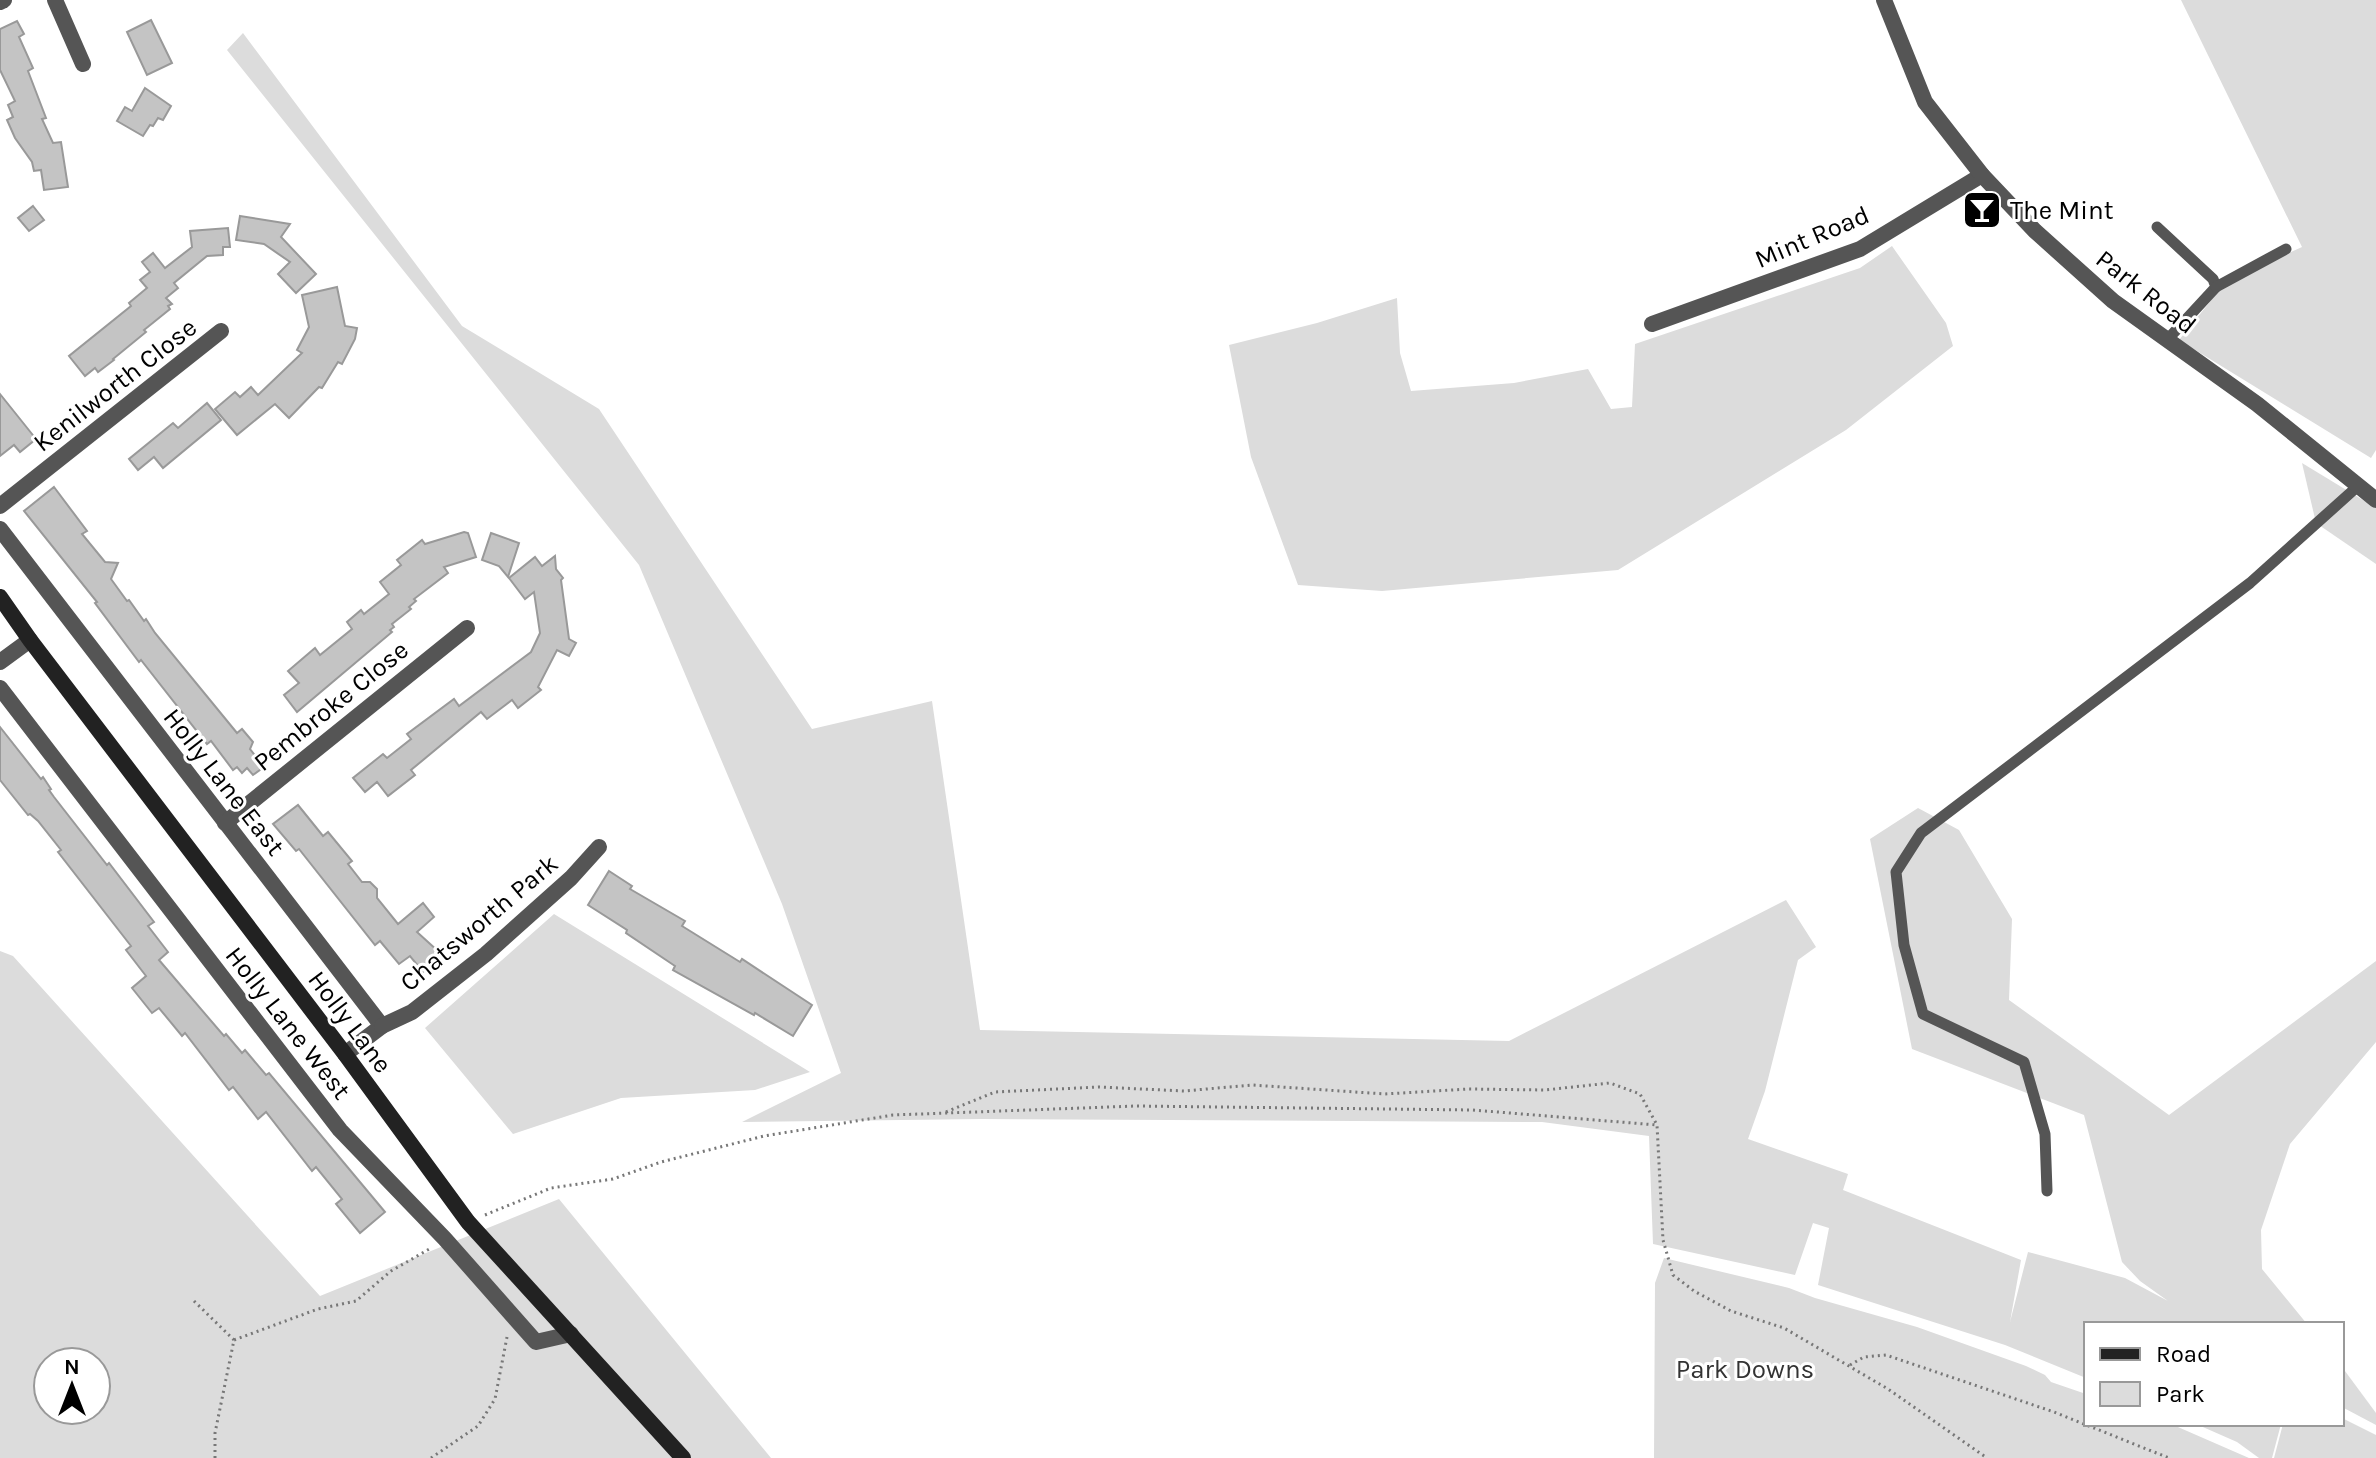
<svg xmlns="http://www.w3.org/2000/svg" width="2376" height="1458" font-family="Karla,sans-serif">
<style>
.green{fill:#dcdcdc;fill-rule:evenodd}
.building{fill:#c4c4c4;stroke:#999;stroke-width:2}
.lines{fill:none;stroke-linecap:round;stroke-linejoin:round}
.path{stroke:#777;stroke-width:3;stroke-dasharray:2 4;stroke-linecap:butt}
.service{stroke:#555;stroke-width:11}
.minor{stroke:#555;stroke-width:16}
.tertiary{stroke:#555;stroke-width:16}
.secondary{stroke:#222;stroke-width:16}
.labels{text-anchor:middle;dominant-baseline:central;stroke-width:6;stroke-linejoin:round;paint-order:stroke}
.poi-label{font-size:26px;fill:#000;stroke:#fff;text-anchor:start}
.street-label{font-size:26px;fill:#000;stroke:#fff}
.park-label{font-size:26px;fill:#333;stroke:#fff}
</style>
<rect width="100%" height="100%" fill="#fff"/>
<!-- green -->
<g class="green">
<polygon points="2181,0 2376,0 2376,450 2371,458 2179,340 2226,282 2302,247"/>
<polygon points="243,33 462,326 599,409 812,729 932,701 980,1030 1509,1041 1786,900 1816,947 1798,960 1765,1091 1748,1139 1848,1174 1843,1190 2021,1260 2010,1322 2028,1252 2125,1278 2168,1301 2140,1281 2122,1262 2084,1115 1912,1049 1870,839 1918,808 1959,830 2012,919 2009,1000 2169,1115 2376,961 2376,1042 2290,1144 2261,1230 2262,1269 2307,1324 2086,1324 2086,1378 2005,1345 1818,1285 1829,1228 1813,1223 1795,1275 1653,1244 1649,1136 1542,1122 982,1119 742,1122 841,1073 782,904 639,565 227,50"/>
<polygon points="1892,246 1946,323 1953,346 1846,430 1618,570 1382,591 1298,585 1251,457 1229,345 1317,323 1397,298 1400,353 1411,391 1514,383 1588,369 1611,409 1632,407 1635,344 1860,268"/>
<polygon points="2302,463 2376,508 2376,564 2316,523"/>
<polygon points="554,914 810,1072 755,1090 621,1098 513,1134 425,1028"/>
<path d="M0,951L13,956L320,1296L559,1199L771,1458H0ZM48,1362H96V1410H48Z"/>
<polygon points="1664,1258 1789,1288 1815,1298 1917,1327 2026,1366 2045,1375 2051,1382 2086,1394 2086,1424 2171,1424 2249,1458 1654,1458 1655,1283"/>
<polygon points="2342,1367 2376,1413 2376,1425 2342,1407"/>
<polygon points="2342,1418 2376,1435 2376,1458 2274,1458 2283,1424 2342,1424"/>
<polygon points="2196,1424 2281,1424 2272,1458 2259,1458 2237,1442"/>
</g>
<!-- building -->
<g class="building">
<polygon points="151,20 172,63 147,75 127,32"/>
<polygon points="17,21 24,34 19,37 33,68 28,71 46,118 42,119 53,143 61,142 68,187 44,190 41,170 34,171 32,162 15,138 7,120 13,117 8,105 15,101 0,70 0,29"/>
<polygon points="145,88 171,106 163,120 158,118 153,126 150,125 143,136 117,121 125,107 132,111"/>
<polygon points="33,206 44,220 29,231 18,218"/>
<polygon points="240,216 290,224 281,237 316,274 296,293 278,274 290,262 264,244 236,240"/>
<polygon points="228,228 230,247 223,247 223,255 207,256 174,283 178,288 166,298 172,304 168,306 170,309 144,330 146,332 113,359 114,360 98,372 95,368 85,376 69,356 131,306 129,303 147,288 140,280 150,272 142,262 153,253 165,268 192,247 190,231"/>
<polygon points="337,287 345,326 357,328 355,339 342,364 338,362 322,388 319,387 289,418 275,404 237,435 215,409 235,392 240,397 251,387 258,395 302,353 297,350 309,327 302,295"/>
<polygon points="0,394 36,439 20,452 14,445 0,456"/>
<polygon points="207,403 221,420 163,468 154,457 138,470 129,459 173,423 178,428"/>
<polygon points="54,487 87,531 82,534 105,562 118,563 111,579 127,601 129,600 144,621 146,619 155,633 237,733 242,729 253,742 250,749 264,767 253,775 247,768 242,773 237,767 233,770 211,741 207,744 141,660 139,662 95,603 97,602 24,511"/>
<polygon points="464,532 468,533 476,557 444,567 448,573 414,599 416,601 409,607 411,609 392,624 394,627 390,630 392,632 297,712 284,695 299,683 288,671 315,648 320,655 352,629 347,622 361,610 364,614 389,594 380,582 401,565 397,560 422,540 425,544"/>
<polygon points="491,533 519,543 508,577 499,566 482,560"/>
<polygon points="555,556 556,569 563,578 561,580 569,639 576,643 569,656 557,650 538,687 541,690 518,708 512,700 487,719 481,712 411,770 415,775 388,796 377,782 365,792 353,778 383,754 387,758 411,739 407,734 454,699 459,706 531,652 540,633 534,592 525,599 509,578 535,557 542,566"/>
<polygon points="0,727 41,779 43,777 51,789 49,790 54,797 107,865 109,863 154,922 148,926 168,952 159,960 224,1036 226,1034 242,1053 245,1050 266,1075 269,1073 385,1212 360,1233 336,1204 342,1199 316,1167 312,1171 266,1112 258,1119 233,1087 229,1090 185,1033 182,1036 159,1008 152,1013 132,988 146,976 126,950 131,946 58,852 61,850 38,821 30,814 28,815 0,780"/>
<polygon points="298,805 323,836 328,832 352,861 348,864 362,882 370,882 377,889 377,898 398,924 423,903 434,917 417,932 439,952 433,964 423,972 410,956 399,964 380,941 375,945 299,849 296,851 273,824"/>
<polygon points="609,871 632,886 630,889 685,921 682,926 740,962 742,959 812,1005 793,1036 755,1013 754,1015 673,970 675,966 626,933 627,930 588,905"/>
</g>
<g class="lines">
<!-- path -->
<g class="path">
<polyline points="946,1112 995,1092 1099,1087 1184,1091 1252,1085 1385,1094 1468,1089 1545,1090 1610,1083 1640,1094 1657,1125"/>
<polyline points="485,1215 551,1188 613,1179 661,1162 764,1136 893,1115 1136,1106 1473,1110 1657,1125 1663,1240 1673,1275 1694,1291 1731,1311 1784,1328 1888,1389 1987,1458"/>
<polyline points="194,1301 234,1340"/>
<polyline points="1850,1365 1864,1357 1886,1355 2054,1412 2169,1458"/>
<polyline points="215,1458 215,1433 234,1340 318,1309 356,1301 391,1271 431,1248"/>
<polyline points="431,1458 478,1426 495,1399 507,1337"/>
</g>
<!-- service -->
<g class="service">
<polyline points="2157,227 2213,279 2216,287 2167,340"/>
<polyline points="2216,287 2286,249"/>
<polyline points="2047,1191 2045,1134 2024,1062 1923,1014 1904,945 1896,872 1921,833 2250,583 2358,486"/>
</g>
<!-- minor -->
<g class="minor">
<polyline points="55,0 83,64"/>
<polyline points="0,2 4,0"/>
<polyline points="1652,324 1860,249 1982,175"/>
<polyline points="0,506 221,331"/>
<polyline points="0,529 382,1026 345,1054"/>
<polyline points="0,662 30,640"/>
<polyline points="0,688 340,1130 445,1239 536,1342 571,1334"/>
<polyline points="225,823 467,628"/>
<polyline points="382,1026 412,1012 486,954 571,878 599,847"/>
</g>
<!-- tertiary -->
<polyline class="tertiary" points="1884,0 1925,102 1982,175 2035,231 2113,301 2257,404 2376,500"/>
<!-- secondary -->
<polyline class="secondary" points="0,597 30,640 345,1054 468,1222 683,1458"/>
</g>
<!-- icons -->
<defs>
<symbol id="bar-square" viewBox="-11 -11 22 22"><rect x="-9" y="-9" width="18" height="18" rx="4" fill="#000" stroke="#fff"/><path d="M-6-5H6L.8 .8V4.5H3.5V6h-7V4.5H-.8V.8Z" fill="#fff"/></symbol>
</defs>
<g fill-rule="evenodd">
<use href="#bar-square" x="1960" y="188" width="44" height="44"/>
</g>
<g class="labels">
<!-- poi labels -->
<g class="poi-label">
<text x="2010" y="210">The Mint</text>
</g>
<!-- street labels -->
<g class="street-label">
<text transform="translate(1812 237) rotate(-23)">Mint Road</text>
<text transform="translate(2146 292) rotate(38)">Park Road</text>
<text transform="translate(115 385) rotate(-38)">Kenilworth Close</text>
<text transform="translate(331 706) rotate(-39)">Pembroke Close</text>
<text transform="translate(224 782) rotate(52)">Holly Lane East</text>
<text transform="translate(479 923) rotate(-40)">Chatsworth Park</text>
<text transform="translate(350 1022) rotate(53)">Holly Lane</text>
<text transform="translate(288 1023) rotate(52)">Holly Lane West</text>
</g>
<!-- park labels -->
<g class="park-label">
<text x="1745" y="1369">Park Downs</text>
</g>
</g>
<!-- legend -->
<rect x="2084" y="1322" width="260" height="104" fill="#ffffff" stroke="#999999" stroke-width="2"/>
<rect x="2100" y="1348" width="40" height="12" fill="#222222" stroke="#999999" stroke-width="2"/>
<text x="2156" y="1362" font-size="24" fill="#000000">Road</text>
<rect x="2100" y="1382" width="40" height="24" fill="#dcdcdc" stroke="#999999" stroke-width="2"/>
<text x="2156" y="1402" font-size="24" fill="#000000">Park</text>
<!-- north arrow -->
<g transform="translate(72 1386)"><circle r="38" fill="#ffffff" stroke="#999999" stroke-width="2"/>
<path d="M0-6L14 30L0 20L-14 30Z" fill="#000000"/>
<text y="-12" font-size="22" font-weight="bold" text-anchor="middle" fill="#000000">N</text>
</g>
</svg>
